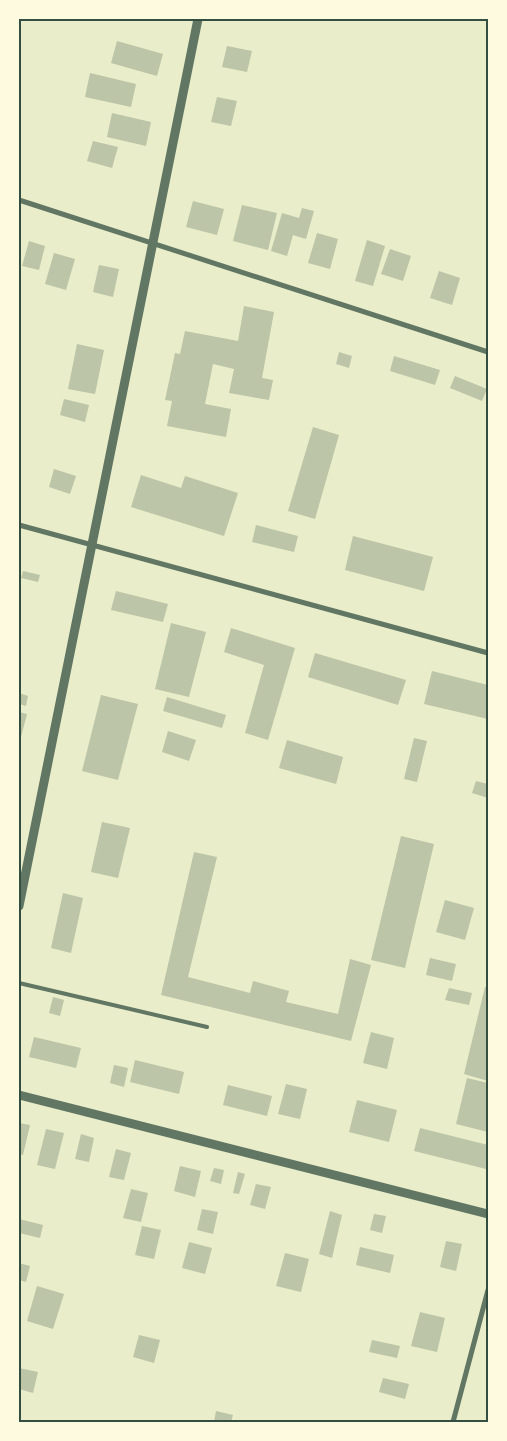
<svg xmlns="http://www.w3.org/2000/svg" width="507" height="1441" font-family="Bitter,serif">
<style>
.building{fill:#bcc5a7}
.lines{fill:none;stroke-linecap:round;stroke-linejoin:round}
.service{stroke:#617663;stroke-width:4}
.minor{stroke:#617663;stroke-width:5}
.tertiary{stroke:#617663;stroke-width:9}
.neatline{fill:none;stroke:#344e41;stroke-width:2}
</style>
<rect width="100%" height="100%" fill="#e9edc9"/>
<!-- building -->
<g class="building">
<polygon points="117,41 163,54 157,76 111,63"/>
<polygon points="227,46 252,51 247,72 222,67"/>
<polygon points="90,73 136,84 131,107 85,97"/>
<polygon points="217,97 237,101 231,126 211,122"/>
<polygon points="112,113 151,122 146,146 107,137"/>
<polygon points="93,141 118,147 112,168 87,161"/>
<polygon points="193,201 224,209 217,235 186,227"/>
<polygon points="242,205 277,213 268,250 233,241"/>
<polygon points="302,208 314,211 306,239 293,235 287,256 271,251 282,213 299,218"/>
<polygon points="317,233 338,239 330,269 308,263"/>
<polygon points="367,240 385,246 373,286 355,281"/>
<polygon points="29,241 45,246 39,270 22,266"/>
<polygon points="390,249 411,256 403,281 381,274"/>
<polygon points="54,253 75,259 66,290 45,284"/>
<polygon points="99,265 119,269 113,297 93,292"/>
<polygon points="439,271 460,278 452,305 430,298"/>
<polygon points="244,306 274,312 262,378 273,380 269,400 229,393 234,369 213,364 205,404 231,409 226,437 167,426 172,401 165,400 175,353 180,354 185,331 238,341"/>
<polygon points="77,344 104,350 95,394 68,389"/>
<polygon points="339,352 352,356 349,368 336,364"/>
<polygon points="394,356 440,370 435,385 390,371"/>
<polygon points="455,376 487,389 482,401 450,388"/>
<polygon points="64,399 89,405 85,422 60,415"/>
<polygon points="313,427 339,435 315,519 288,511"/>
<polygon points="54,469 76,476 70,494 49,487"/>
<polygon points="141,475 181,488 185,476 238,493 224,536 131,507"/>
<polygon points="256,525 298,536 294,552 252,542"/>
<polygon points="353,536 433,557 424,591 345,570"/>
<polygon points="23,571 40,575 38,582 21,578"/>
<polygon points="116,591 168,604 163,622 111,610"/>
<polygon points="171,623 206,632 189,697 155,689"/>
<polygon points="231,628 295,648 268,740 245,733 264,665 224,652"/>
<polygon points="315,653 406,680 398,705 308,677"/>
<polygon points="432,671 488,685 488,719 424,704"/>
<polygon points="19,693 28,696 26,706 19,704"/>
<polygon points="101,695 138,704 118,780 82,771"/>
<polygon points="167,697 226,715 222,728 163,711"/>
<polygon points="19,712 27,714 21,737 19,736"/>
<polygon points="168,731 196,740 189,761 162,752"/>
<polygon points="414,738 427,741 417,782 404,779"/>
<polygon points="287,740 343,757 336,784 279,768"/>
<polygon points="476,781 488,784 488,798 472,793"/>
<polygon points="102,822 130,828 118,878 91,872"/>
<polygon points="401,836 434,844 405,968 371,960"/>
<polygon points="194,852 217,857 188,977 250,993 253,981 289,991 286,1002 338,1014 350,959 371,965 351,1041 161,995"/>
<polygon points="63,893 83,898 71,953 51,948"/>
<polygon points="445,900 474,908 465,940 436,932"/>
<polygon points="430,958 456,964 452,981 426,975"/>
<polygon points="485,987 488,988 488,1081 464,1074"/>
<polygon points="449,988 472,993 469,1005 445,1000"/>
<polygon points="53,997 64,1000 60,1016 49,1013"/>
<polygon points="371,1032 394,1038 387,1069 363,1063"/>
<polygon points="34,1037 81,1048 76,1068 29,1057"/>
<polygon points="135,1060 184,1072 179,1094 130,1082"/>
<polygon points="114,1065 128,1068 124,1087 110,1083"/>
<polygon points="467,1078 488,1083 488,1132 456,1124"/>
<polygon points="286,1084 307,1089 300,1119 278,1114"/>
<polygon points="228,1085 272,1096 267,1116 223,1105"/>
<polygon points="357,1100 397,1110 389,1142 349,1132"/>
<polygon points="19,1123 30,1125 23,1155 19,1154"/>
<polygon points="420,1128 488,1145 488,1161 486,1169 414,1151"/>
<polygon points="46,1129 64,1133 55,1169 37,1165"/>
<polygon points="81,1134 94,1138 89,1162 75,1159"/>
<polygon points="116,1149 131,1153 124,1180 109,1177"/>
<polygon points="180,1166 201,1171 195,1197 174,1191"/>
<polygon points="214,1168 224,1170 221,1184 210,1181"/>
<polygon points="238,1172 245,1174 239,1194 233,1193"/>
<polygon points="256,1184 271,1187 265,1209 250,1205"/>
<polygon points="131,1189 148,1193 141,1222 123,1218"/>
<polygon points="202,1209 218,1212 213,1234 197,1230"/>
<polygon points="330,1211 342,1215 332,1258 319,1254"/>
<polygon points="374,1214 386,1216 382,1233 370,1230"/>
<polygon points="19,1219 43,1225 40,1238 19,1233"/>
<polygon points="142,1226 161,1230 154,1259 135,1255"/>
<polygon points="446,1241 462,1244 456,1271 440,1267"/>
<polygon points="189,1242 212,1248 205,1274 182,1268"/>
<polygon points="360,1247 394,1255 390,1273 356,1265"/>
<polygon points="285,1253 309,1259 301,1292 276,1286"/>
<polygon points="19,1263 30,1266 26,1282 19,1280"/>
<polygon points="37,1286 64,1294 53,1329 27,1321"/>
<polygon points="420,1312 445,1318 437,1352 411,1346"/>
<polygon points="139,1335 160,1340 154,1363 133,1357"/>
<polygon points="372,1340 400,1346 397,1358 369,1352"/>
<polygon points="19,1368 38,1372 33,1393 19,1389"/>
<polygon points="383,1378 409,1384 405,1399 379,1392"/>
<polygon points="216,1411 233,1415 231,1422 214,1422"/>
</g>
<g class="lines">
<!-- service -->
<polyline class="service" points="19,983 207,1027"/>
<!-- minor -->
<g class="minor">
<polyline points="19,200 488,352"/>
<polyline points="19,525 488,653"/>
<polyline points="453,1422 488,1290"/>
</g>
<!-- tertiary -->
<g class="tertiary">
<polyline points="19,906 198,19"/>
<polyline points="19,1095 488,1214"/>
</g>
</g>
<!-- border -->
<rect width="507" height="1441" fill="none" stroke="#fefae0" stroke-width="40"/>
<rect x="20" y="20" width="467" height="1401" class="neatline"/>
</svg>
